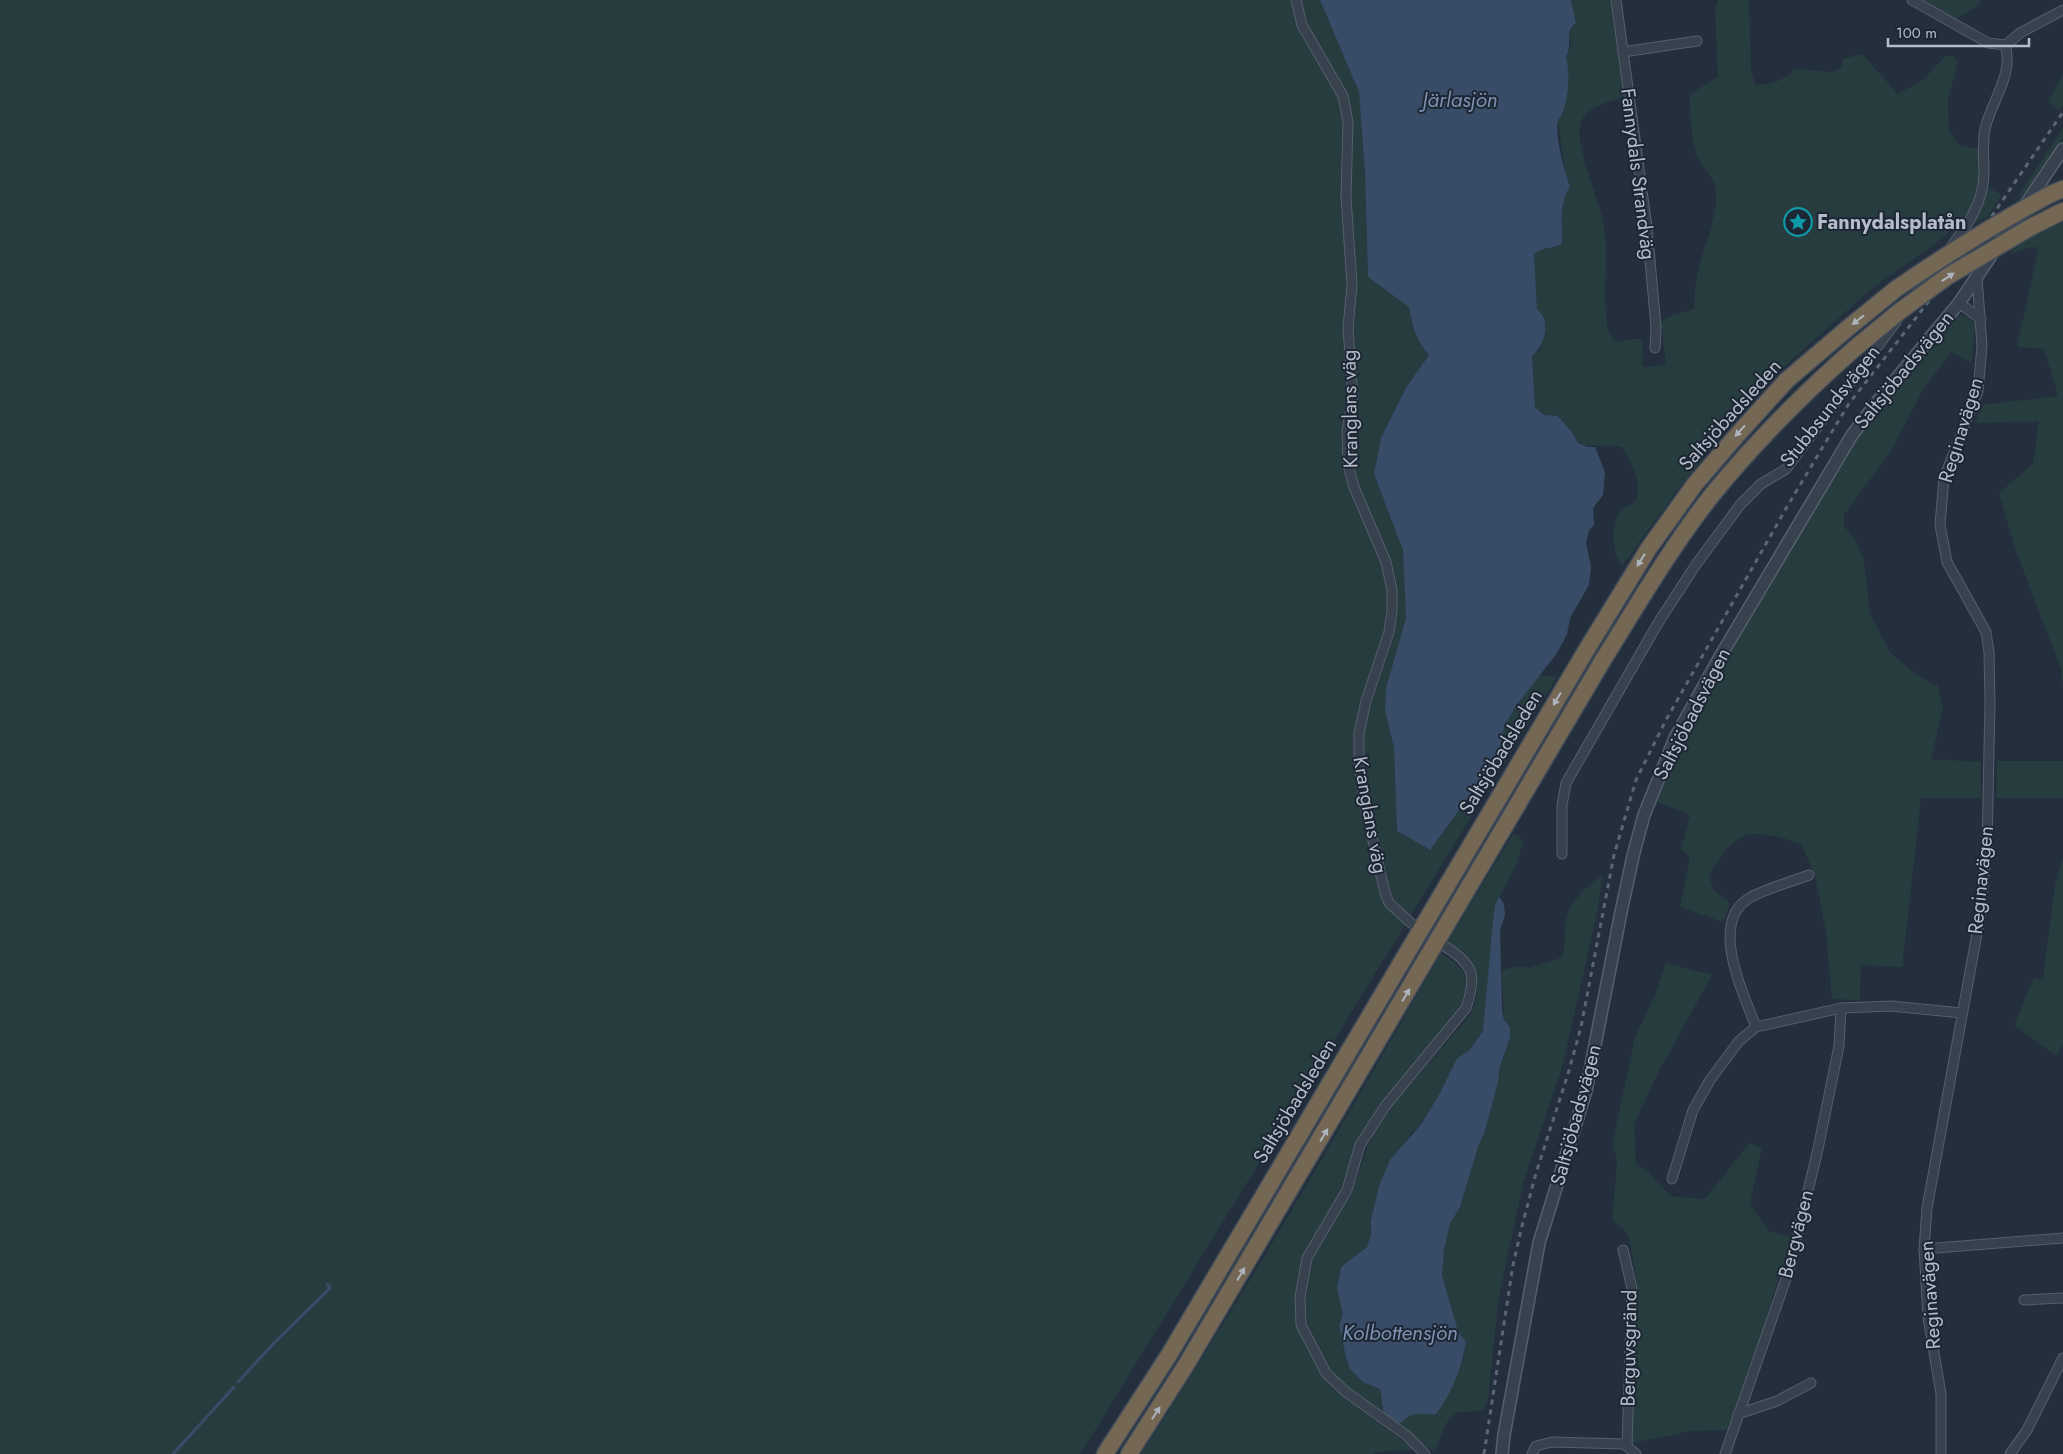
<svg xmlns="http://www.w3.org/2000/svg" width="2063" height="1454" font-family="Jost,sans-serif">
<style>
.green{fill:#263c3f}
.water{fill:#394c67}
.lines{fill:none;stroke-linecap:round;stroke-linejoin:round}
.stream{stroke:#394c67;stroke-width:3}
.minor-casing{stroke:#565f6c;stroke-width:11}
.tertiary-casing{stroke:#565f6c;stroke-width:14}
.motorway-casing{stroke:#434c59;stroke-width:19}
.minor{stroke:#38414e;stroke-width:9}
.tertiary{stroke:#38414e;stroke-width:11}
.motorway{stroke:#746855;stroke-width:16}
.rail{stroke:#5a6575;stroke-width:3;stroke-dasharray:5 5;stroke-linecap:butt}
.motorway-bridge-casing{stroke:#434c59;stroke-width:19;stroke-linecap:butt}
.motorway-bridge{stroke:#746855;stroke-width:16}
.oneway{fill:#aeb4bd}
.labels{text-anchor:middle;dominant-baseline:central;stroke-width:4;stroke-linejoin:round;paint-order:stroke}
.street-label{font-size:20px;fill:#b4bcc9;stroke:#1d2633}
.poi-label{font-size:20px;font-weight:bold;fill:#b4bcc9;stroke:#1d2633;text-anchor:start}
.water-label{font-size:21px;font-style:italic;fill:#7c92b1;stroke:#1d2633}
</style>
<rect width="100%" height="100%" fill="#242f3e"/>
<!-- green -->
<g class="green">
<path d="M0,0H1320L1359,92L1365,181L1368,276L1409,307C1413,328 1415,339 1429,355L1407,386L1381,438L1374,474L1403,549L1406,618L1386,688L1385,711L1394,748L1397,831L1430,850L1486,773L1510,699L1535,675L1557,677L1091,1437L1079,1454H0Z"/>
<path d="M1571,0H1610L1622,84V98C1607,102 1587,107 1581,122C1573,144 1600,201 1604,226C1609,255 1603,285 1606,314C1607,320 1607,328 1609,333C1610,336 1614,339 1616,342L1631,339H1642L1643,367L1666,365L1661,322L1672,315L1694,309C1695,300 1694,290 1696,282C1700,254 1718,219 1716,192C1714,174 1703,172 1697,156C1690,137 1690,114 1690,95L1718,76L1715,9L1718,0H1749L1751,73L1756,85C1772,85 1784,80 1795,69L1832,72L1841,68L1843,59L1862,54L1898,94L1923,80L1945,56H1953L1958,62L1948,99L1949,131L1959,145L1981,149C1982,168 1983,192 1971,208C1946,242 1911,259 1878,284C1858,300 1838,319 1818,336C1741,403 1681,484 1622,566C1612,554 1610,524 1621,510C1624,506 1631,506 1634,502C1646,489 1630,459 1622,447C1607,443 1592,449 1578,443L1571,431L1559,416L1544,415L1535,407L1532,355L1540,350L1546,325L1537,309L1534,254C1543,246 1553,250 1562,243C1562,223 1559,204 1570,186L1565,173L1558,122L1562,114L1568,79L1566,56L1570,49L1571,42L1568,33L1570,26L1576,23Z"/>
<path d="M1923,0H1981C1977,8 1964,13 1957,19Z"/>
<polygon points="2063,74 2063,105 2059,111 2048,102"/>
<polygon points="2063,128 2063,138 2024,194 2015,200"/>
<polygon points="1987,187 2002,195 1987,217 1974,224"/>
<polygon points="2063,222 2063,687 2061,669 2016,551 1999,493 2033,464 2039,421 1975,423 1982,405 2058,396 2044,348 2017,347 2039,248 2032,247 2009,254 2021,242"/>
<path d="M1961,315L1967,316L1975,324L1972,363L1951,352L1924,388L1891,451L1844,515V526L1856,541L1864,560L1870,614L1890,652L1915,674L1938,686L1943,708L1931,759L1981,762V798H1921L1902,967L1861,965L1860,1000L1832,999L1826,932L1815,876L1801,844C1780,837 1752,826 1733,843C1723,851 1716,865 1709,875L1713,890L1730,903L1723,922L1680,907L1690,857L1681,849L1690,815L1655,801L1670,760L1682,735L1748,619L1842,463L1870,419L1956,318Z"/>
<polygon points="1997,761 2063,761 2063,798 1996,798"/>
<path d="M1513,834L1519,836L1523,841L1517,864L1495,905L1483,1031L1469,1051L1457,1058L1441,1091L1422,1123L1411,1133L1385,1174L1379,1186L1371,1220V1235L1367,1247L1341,1267L1337,1288L1343,1315L1339,1325L1346,1358L1350,1369L1362,1381L1380,1389L1384,1415L1348,1390L1331,1372L1305,1324L1304,1298L1312,1260L1352,1193L1368,1144L1389,1109L1471,1014C1484,978 1479,964 1447,942Z"/>
<polygon points="2063,857 2063,1045 2056,1056 2014,1025 2034,978 2043,980 2055,886"/>
<path d="M1603,875L1597,914L1562,1068L1524,1180L1499,1296L1488,1398L1484,1411L1457,1412L1447,1422L1434,1452L1406,1431L1401,1423L1407,1416L1441,1407L1464,1357L1466,1342L1458,1331L1442,1275L1444,1250L1450,1224L1460,1207L1478,1147L1485,1131L1498,1082L1500,1066L1510,1038V1027L1504,1020L1502,970L1520,966L1529,968L1561,958C1566,944 1564,933 1566,919C1570,901 1589,884 1603,875Z"/>
<path d="M1441,953C1466,970 1473,975 1461,1005L1383,1102L1356,1143L1344,1187L1303,1257L1297,1323L1307,1349L1323,1374L1343,1395L1414,1450L1375,1452L1374,1454H1141C1247,1291 1344,1122 1441,953Z"/>
<path d="M1666,963L1712,975L1658,1073L1634,1124L1636,1164L1649,1173L1670,1196L1704,1199C1721,1182 1733,1161 1750,1143L1762,1148L1750,1204L1769,1231L1791,1237L1761,1336L1728,1430L1691,1431L1632,1443L1638,1288L1629,1238L1624,1229L1612,1220L1617,1164L1613,1142L1635,1037L1656,993Z"/>
</g>
<!-- water -->
<g class="water">
<path d="M1320,0H1571L1576,23C1563,31 1574,43 1566,56C1570,73 1569,97 1562,114C1561,117 1559,118 1558,121C1554,132 1565,175 1570,186C1559,204 1562,223 1562,243C1553,250 1543,246 1534,254L1537,309C1552,321 1545,345 1532,356L1535,407L1544,415L1558,416L1571,431L1578,443L1588,447H1595L1605,472L1603,495L1593,508L1594,525L1589,530L1586,543L1591,567L1589,585L1570,618L1567,634L1557,653L1516,706L1504,727L1499,751L1486,773L1430,850L1397,831L1394,748L1385,711L1386,688L1406,618L1403,550L1374,474L1381,438L1407,386L1429,355C1415,338 1413,328 1409,307L1368,277L1365,174L1359,92Z"/>
<path d="M1499,897L1504,904L1505,915L1500,931L1502,1009L1504,1020L1510,1027V1038L1500,1066L1498,1082L1485,1131L1478,1147L1460,1207L1450,1224L1444,1250L1442,1275L1458,1331L1466,1342C1462,1367 1451,1396 1435,1415C1421,1413 1410,1412 1401,1423H1394L1384,1415L1380,1389L1363,1382L1350,1369L1346,1358L1339,1325L1343,1315L1337,1288L1341,1267L1367,1247L1371,1235V1220L1379,1186L1390,1160L1422,1123L1441,1091L1457,1058L1469,1051L1483,1031L1492,931L1495,905Z"/>
</g>
<g class="lines">
<!-- stream -->
<g class="stream">
<polyline points="238,1382 274,1343 330,1288 327,1284"/>
<polyline points="173,1454 234,1387"/>
</g>
<defs>
<g id="minor">
<polyline points="1296,0 1302,25 1343,96 1348,122 1346,197 1352,285 1348,328 1353,397 1347,431 1348,465 1354,487 1386,562 1392,590 1392,611 1389,632 1366,701 1359,733 1359,765 1365,806 1385,893 1389,903 1412,924"/>
<polyline points="1616,0 1647,227 1656,327 1655,348"/>
<polyline points="1912,0 1988,43 2006,45"/>
<polyline points="2006,45 2020,33 2063,10"/>
<polyline points="1623,52 1697,41"/>
<path d="M1951,247C1967,226 1983,203 1984,175C1984,160 1982,144 1985,129C1990,107 2005,86 2007,64C2008,58 2006,51 2006,45"/>
<polyline points="1918,291 1936,268"/>
<polyline points="1959,303 1981,319"/>
<polyline points="1562,854 1562,805 1566,783 1658,623 1695,566 1740,505 1761,484 1786,469 1896,322"/>
<path d="M1756,1027C1744,994 1707,921 1751,897C1769,888 1790,882 1809,875"/>
<polyline points="1672,1179 1693,1110 1710,1080 1739,1041 1756,1027 1841,1008 1891,1006 1962,1013"/>
<polyline points="1924,1249 2063,1238"/>
<polyline points="1623,1250 1632,1288 1627,1446"/>
<polyline points="2024,1300 2063,1298"/>
<polyline points="1738,1414 1777,1401 1811,1383"/>
<path d="M1425,1454L1406,1435L1346,1392L1326,1373L1301,1325L1300,1297L1307,1258L1347,1190L1360,1145L1386,1105L1466,1008C1477,976 1474,965 1446,947"/>
<polyline points="1532,1454 1536,1446 1552,1442 1624,1444 1636,1454"/>
<polyline points="1725,1454 1789,1270 1818,1149 1839,1046 1841,1008"/>
<polyline points="1941,1454 1941,1394 1928,1317 1924,1249 1927,1208 1980,917 1987,848 1990,703 1989,652 1986,632 1947,562 1940,525 1944,478 1978,391 1982,346 1977,277"/>
<polyline points="2010,1454 2027,1430 2063,1358"/>
</g>
<polyline id="tertiary" points="1502,1454 1504,1435 1539,1243 1586,1091 1621,912 1633,856 1644,815 1675,738 1721,655 1852,435 1877,402 1959,303 2063,149"/>
<g id="motorway">
<polyline points="2051,194 2063,189"/>
<polyline points="2031,227 2063,211"/>
<polyline points="1105,1454 1169,1355 1252,1215 1587,649 1649,548 1695,484 1738,434 1787,380 1848,328 1896,289"/>
<path d="M1129,1454L1186,1365L1603,660C1638,604 1671,547 1712,495C1755,442 1803,394 1854,349"/>
</g>
</defs>
<!-- minor casing -->
<use href="#minor" class="minor-casing"/>
<!-- tertiary casing -->
<use href="#tertiary" class="tertiary-casing"/>
<!-- motorway casing -->
<use href="#motorway" class="motorway-casing"/>
<!-- minor -->
<use href="#minor" class="minor"/>
<!-- tertiary -->
<use href="#tertiary" class="tertiary"/>
<!-- motorway -->
<use href="#motorway" class="motorway"/>
<!-- rail -->
<polyline class="rail" points="1484,1454 1513,1265 1522,1226 1536,1173 1568,1074 1581,1027 1614,855 1636,780 1666,720 1788,505 1848,405 1968,251 2063,112"/>
<defs>
<g id="motorway-bridge">
<path d="M1896,289C1947,254 1996,223 2051,194"/>
<polyline points="1854,349 1900,311 1948,276 2031,227"/>
</g>
</defs>
<!-- motorway-bridge casing -->
<use href="#motorway-bridge" class="motorway-bridge-casing"/>
<!-- motorway-bridge -->
<use href="#motorway-bridge" class="motorway-bridge"/>
</g>
<!-- one-way arrows -->
<defs><path id="oneway-solid" d="M-6-.8H1V-3.2L6.5 0L1 3.2V.8H-6Z" transform="scale(1.25)"/></defs>
<g class="oneway">
<use href="#oneway-solid" transform="translate(1948 277) rotate(-34)"/>
<use href="#oneway-solid" transform="translate(1858 320) rotate(142)"/>
<use href="#oneway-solid" transform="translate(1740 431) rotate(132)"/>
<use href="#oneway-solid" transform="translate(1641 560) rotate(122)"/>
<use href="#oneway-solid" transform="translate(1557 699) rotate(121)"/>
<use href="#oneway-solid" transform="translate(1406 995) rotate(-59)"/>
<use href="#oneway-solid" transform="translate(1324 1135) rotate(-59)"/>
<use href="#oneway-solid" transform="translate(1241 1274) rotate(-59)"/>
<use href="#oneway-solid" transform="translate(1156 1413) rotate(-57)"/>
</g>
<!-- icons -->
<defs>
<symbol id="sight-ring" viewBox="-11 -11 22 22"><circle r="9.5" fill="#1d2633" stroke="#0f9aa8" stroke-width="1.5"/><path d="M0-6L1.8-2.2L6-1.7L2.9 1.2L3.7 5.4L0 3.3L-3.7 5.4L-2.9 1.2L-6-1.7L-1.8-2.2Z" fill="#0f9aa8"/></symbol>
</defs>
<g fill-rule="evenodd">
<use href="#sight-ring" x="1782" y="206" width="32" height="32"/>
</g>
<g class="labels">
<!-- street labels -->
<g class="street-label">
<text transform="translate(1638 174) rotate(83)">Fannydals Strandväg</text>
<text transform="translate(1904 370) rotate(-51)">Saltsjöbadsvägen</text>
<text transform="translate(1830 406) rotate(-52)">Stubbsundsvägen</text>
<text transform="translate(1350 409) rotate(-91)">Kranglans väg</text>
<text transform="translate(1730 415) rotate(-48)">Saltsjöbadsleden</text>
<text transform="translate(1961 430) rotate(-73)">Reginavägen</text>
<text transform="translate(1692 714) rotate(-63)">Saltsjöbadsvägen</text>
<text transform="translate(1501 752) rotate(-59)">Saltsjöbadsleden</text>
<text transform="translate(1370 815) rotate(80)">Kranglans väg</text>
<text transform="translate(1981 880) rotate(-84)">Reginavägen</text>
<text transform="translate(1295 1101) rotate(-59)">Saltsjöbadsleden</text>
<text transform="translate(1576 1115) rotate(-75)">Saltsjöbadsvägen</text>
<text transform="translate(1796 1234) rotate(-76)">Bergvägen</text>
<text transform="translate(1930 1295) rotate(-94)">Reginavägen</text>
<text transform="translate(1629 1348) rotate(-89)">Berguvsgränd</text>
</g>
<!-- poi labels -->
<g class="poi-label">
<text x="1817" y="222">Fannydalsplatån</text>
</g>
<!-- water labels -->
<g class="water-label">
<text x="1460" y="100">Järlasjön</text>
<text x="1400" y="1333">Kolbottensjön</text>
</g>
</g>
<!-- scale -->
<path d="M1888 38v8h141v-8" fill="none" stroke="#b4bcc9" stroke-width="2.5"/>
<text x="1896" y="38" font-size="15" fill="#b4bcc9" stroke="#1d2633" stroke-width="4" paint-order="stroke">100 m</text>
</svg>
